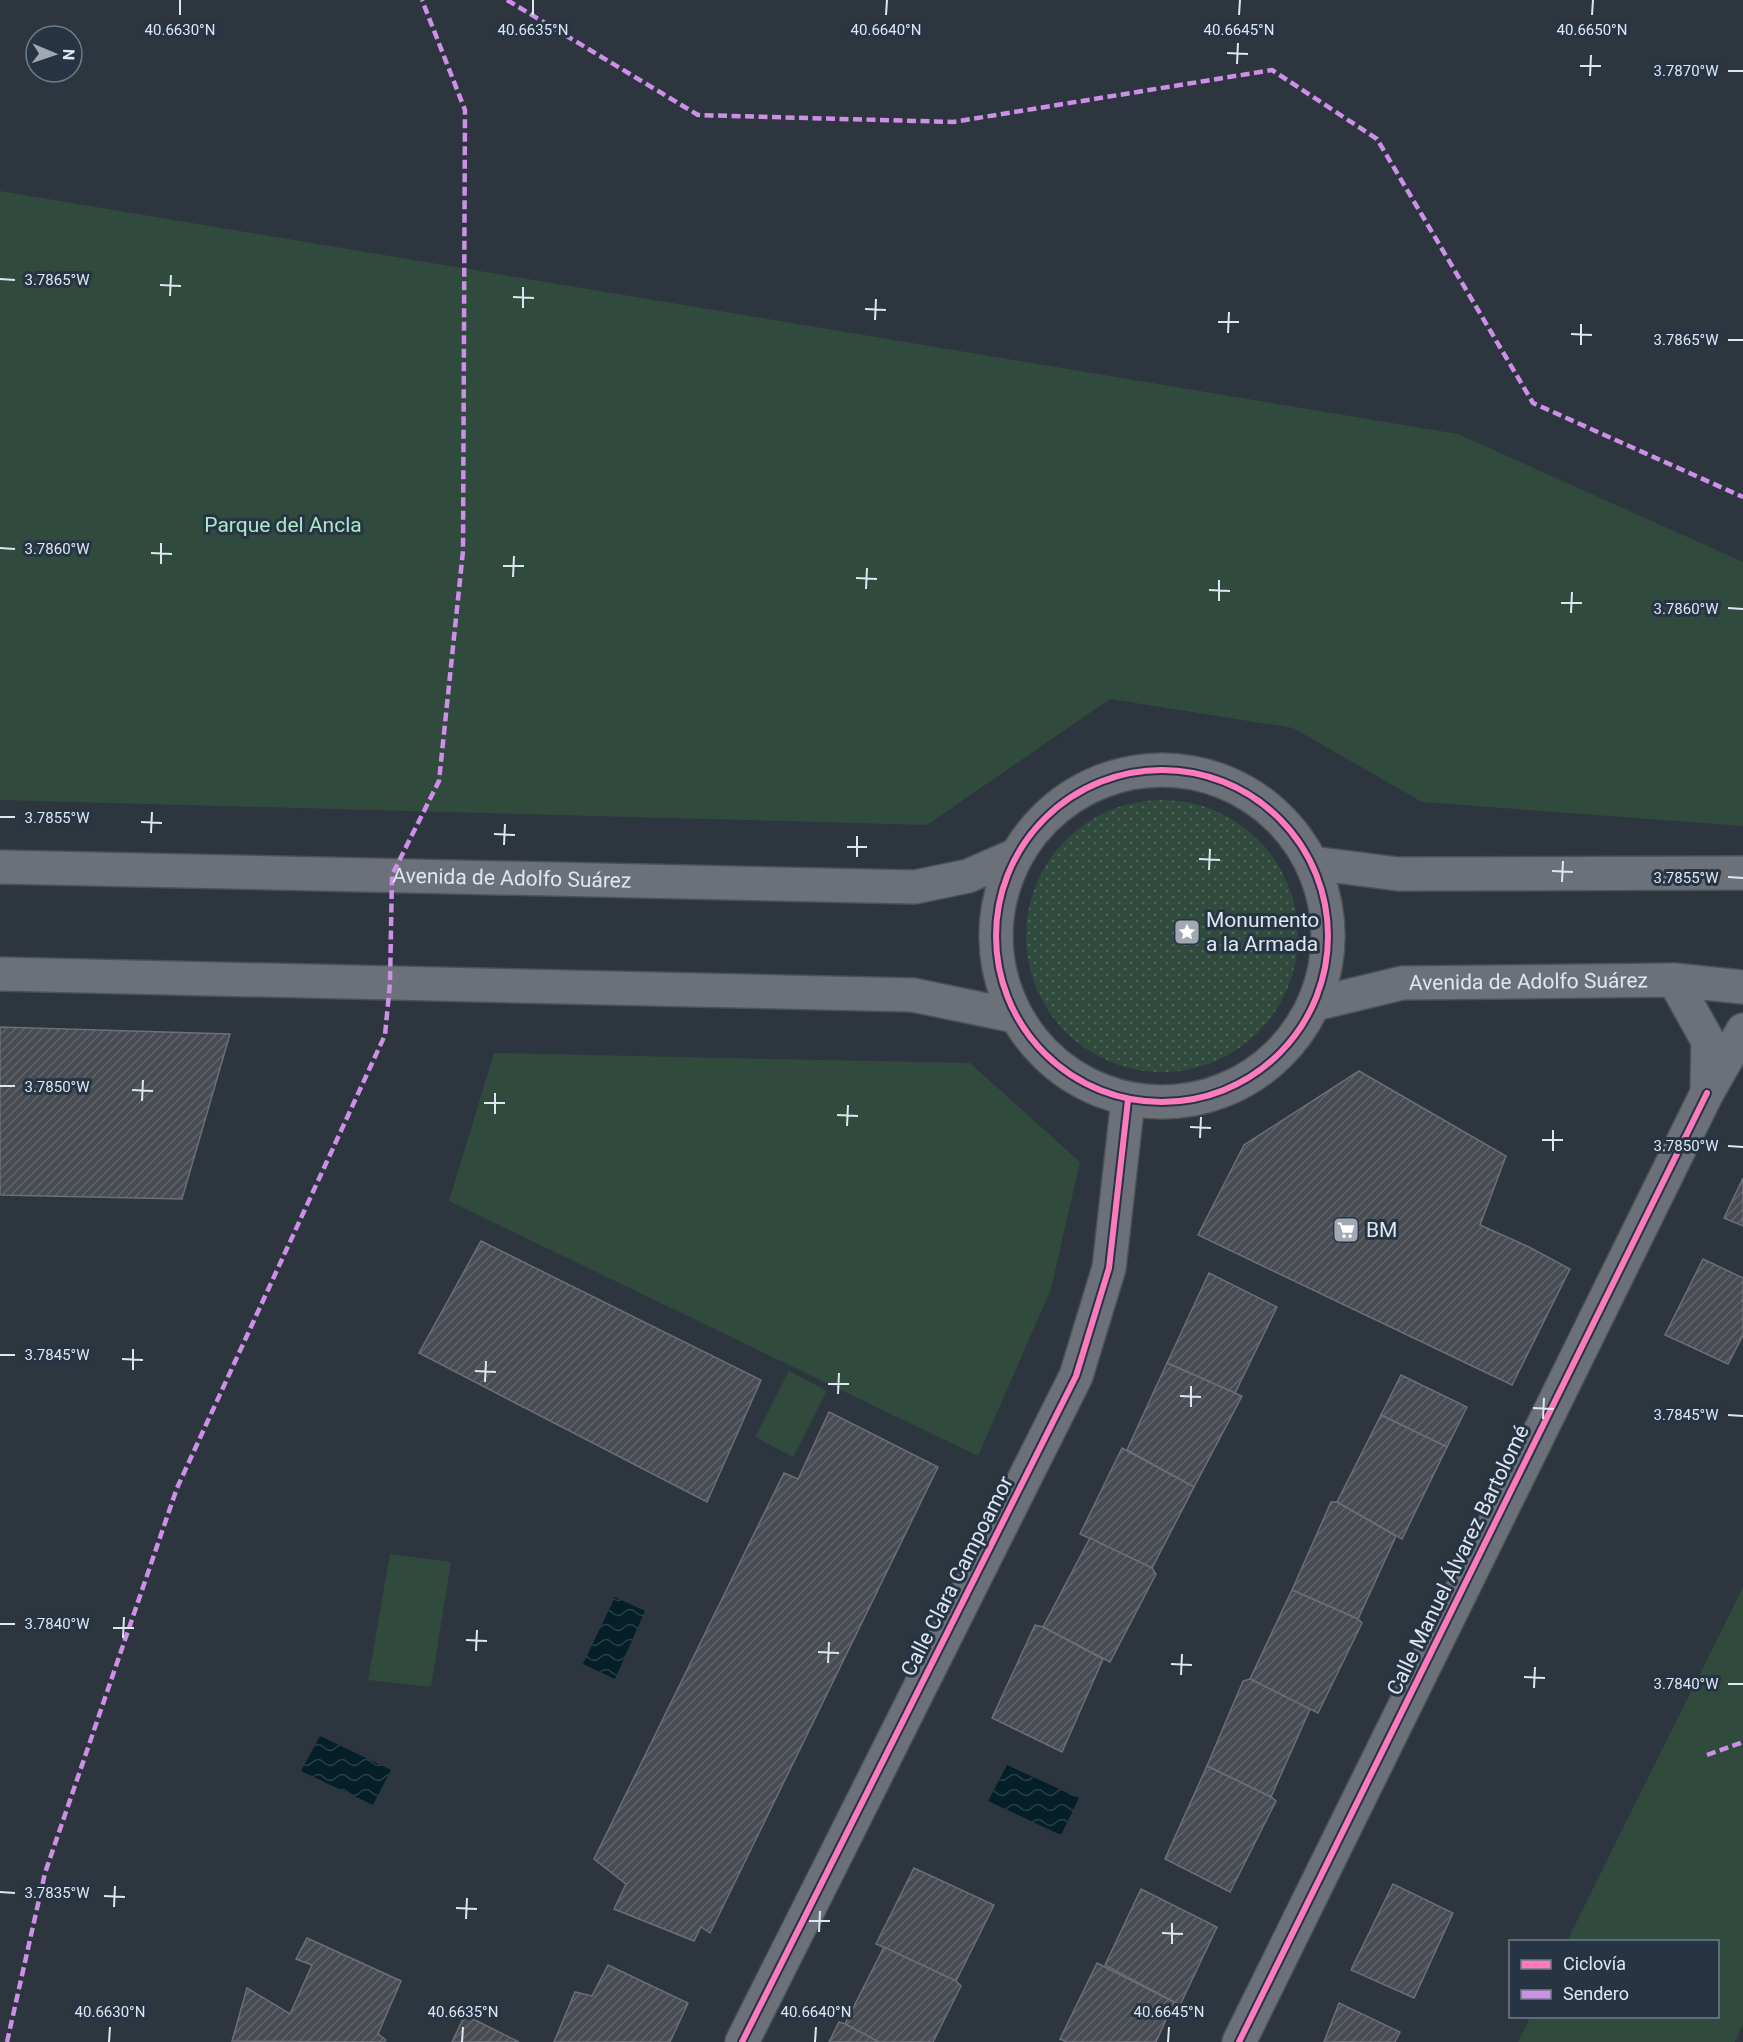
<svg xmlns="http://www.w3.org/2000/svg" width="1743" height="2042" font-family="Roboto,sans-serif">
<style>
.green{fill:#304b3d}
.garden{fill:url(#garden-dots)}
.water{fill:url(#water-waves)}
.building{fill:url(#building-hatch);stroke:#6c6f77;stroke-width:1.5}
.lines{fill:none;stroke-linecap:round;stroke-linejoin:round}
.minor-casing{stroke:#4b5159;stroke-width:36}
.minor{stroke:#6c7179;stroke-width:33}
.quiet{stroke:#ce8fe9;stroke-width:4.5;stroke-dasharray:9 4.5;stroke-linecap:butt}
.cycleway-casing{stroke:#273444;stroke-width:10}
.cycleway{stroke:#fd7abc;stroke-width:6}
.ticks{fill:none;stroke:#dee7f1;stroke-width:2}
.labels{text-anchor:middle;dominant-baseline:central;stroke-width:6;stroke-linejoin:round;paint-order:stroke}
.park-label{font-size:21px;fill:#ace8c3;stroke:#273444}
.street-label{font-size:21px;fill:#dee7f1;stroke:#273444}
.poi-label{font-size:21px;fill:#dee7f1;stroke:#273444;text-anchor:start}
.ticks-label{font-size:15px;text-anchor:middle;fill:#dee7f1;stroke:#273444;stroke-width:6;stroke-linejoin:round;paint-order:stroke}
</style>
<defs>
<pattern id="garden-dots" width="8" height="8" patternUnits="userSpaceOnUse" patternTransform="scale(1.5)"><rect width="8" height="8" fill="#304b3d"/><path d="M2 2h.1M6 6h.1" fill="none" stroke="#4e655a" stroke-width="1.8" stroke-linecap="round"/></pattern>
<pattern id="water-waves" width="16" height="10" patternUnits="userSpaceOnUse" patternTransform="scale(1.5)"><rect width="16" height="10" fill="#041f27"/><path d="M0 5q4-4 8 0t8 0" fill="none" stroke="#284047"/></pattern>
<pattern id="building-hatch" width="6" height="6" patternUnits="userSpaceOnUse" patternTransform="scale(1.5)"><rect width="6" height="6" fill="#474b52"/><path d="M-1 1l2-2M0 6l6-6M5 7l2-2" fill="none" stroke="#61656b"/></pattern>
</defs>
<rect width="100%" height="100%" fill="#2d353e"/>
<!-- green -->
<g class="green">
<polygon points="0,191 1458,434 1743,562 1743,826 1422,802 1293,728 1110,699 927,825 0,800"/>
<polygon points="494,1053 970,1063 1080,1162 1051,1289 978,1456 449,1201"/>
<polygon points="789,1371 827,1391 793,1457 755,1437"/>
<polygon points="390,1554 451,1562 431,1687 368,1680"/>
<polygon points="1743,1587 1743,2024 1735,2042 1518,2042 1530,2017 1718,2016 1718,1942 1567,1941"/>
</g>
<!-- garden -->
<circle class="garden" cx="1162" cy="936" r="136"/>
<!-- water -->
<g class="water">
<polygon points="615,1597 645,1611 615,1679 583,1664"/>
<polygon points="320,1736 391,1770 373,1805 301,1771"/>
<polygon points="1007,1765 1079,1798 1061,1835 988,1801"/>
</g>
<!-- building -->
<g class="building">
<polygon points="0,1027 230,1034 182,1199 0,1195"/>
<polygon points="1359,1071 1506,1156 1480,1225 1529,1247 1570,1269 1512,1385 1198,1235 1244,1145"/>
<polygon points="1743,1178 1743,1226 1724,1218"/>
<polygon points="481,1241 761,1380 707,1502 419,1353"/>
<polygon points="1703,1259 1743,1278 1743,1335 1728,1364 1665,1335"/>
<polygon points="1209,1273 1277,1307 1235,1393 1167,1363"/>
<polygon points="1167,1363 1242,1396 1194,1487 1127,1450"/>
<polygon points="1401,1375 1467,1407 1447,1447 1381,1415"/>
<polygon points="829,1412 938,1467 710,1933 701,1927 694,1941 614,1909 626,1884 594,1859 784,1473 798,1479"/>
<polygon points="1381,1415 1447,1447 1402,1539 1337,1502"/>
<polygon points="1122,1448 1194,1487 1152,1568 1080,1534"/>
<polygon points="1331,1502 1337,1502 1396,1536 1358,1619 1292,1590"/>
<polygon points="1090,1538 1152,1568 1156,1574 1110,1662 1043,1627"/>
<polygon points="1292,1590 1358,1619 1362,1623 1318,1713 1250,1679"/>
<polygon points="1035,1625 1043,1627 1103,1659 1062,1752 992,1718"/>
<polygon points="1250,1679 1310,1709 1271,1797 1207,1766 1243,1681"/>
<polygon points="1207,1766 1271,1797 1276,1801 1230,1892 1165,1859"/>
<polygon points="914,1868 994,1905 956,1981 876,1944"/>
<polygon points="1393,1884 1453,1913 1414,1998 1351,1970"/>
<polygon points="1141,1889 1217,1927 1180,2005 1105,1965"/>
<polygon points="307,1938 401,1981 378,2034 386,2040 384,2042 232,2041 247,1988 290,2014 312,1965 296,1959"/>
<polygon points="884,1947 956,1981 961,1986 933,2042 879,2042 845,2024"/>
<polygon points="1097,1963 1174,2002 1156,2042 1067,2042 1060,2039"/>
<polygon points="608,1965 688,2003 670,2042 554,2042 575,1992 592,1996"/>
<polygon points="1339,2003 1400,2032 1395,2042 1324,2042"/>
<polygon points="465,2015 519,2042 452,2042"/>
<polygon points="839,2022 845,2024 879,2042 829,2042"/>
</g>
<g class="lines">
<defs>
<g id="minor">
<circle cx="1162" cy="936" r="166"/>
<polyline points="1312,863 1398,874 1743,873"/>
<path id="s1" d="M0,867L915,887L968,876L1016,855"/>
<polyline points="0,974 913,995 1015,1016"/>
<polyline points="1674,980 1708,1041 1707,1093 1743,1030"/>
<path id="s2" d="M1315,1004L1402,983L1674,980L1743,987"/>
<polyline points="742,2042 1076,1376 1109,1268 1128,1100"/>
<polyline points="1239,2042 1707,1093"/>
</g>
</defs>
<!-- minor casing -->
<use href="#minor" class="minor-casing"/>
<!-- minor -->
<use href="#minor" class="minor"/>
<!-- quiet -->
<g class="quiet">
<polyline points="507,0 698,115 953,122 1272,70 1377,139 1533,403 1743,497"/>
<polyline points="1707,1755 1743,1742"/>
<polyline points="7,2042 45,1873 177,1488 385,1035 390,983 392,875 439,781 463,551 465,110 422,0"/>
</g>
<defs>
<g id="cycleway">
<circle cx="1162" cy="936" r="166"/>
<polyline points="742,2042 1076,1376 1109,1268 1128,1100"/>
<polyline points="1239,2042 1707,1093"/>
</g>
</defs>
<!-- cycleway casing -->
<use href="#cycleway" class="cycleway-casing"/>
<!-- cycleway -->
<use href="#cycleway" class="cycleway"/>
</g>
<!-- ticks -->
<path class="ticks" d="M180,15V0M533,15V0M886,15L887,0M1239,15L1240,0M1592,15L1593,0M1227,53L1248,54M1237,64L1238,43M1580,66H1601M1728,71H1743M1590,76L1591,55M0,279L15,280M160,285L181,286M170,296L171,275M513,297L534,298M523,308V287M865,309L886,310M875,320L876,299M1218,322H1239M1228,333L1229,312M1571,334L1592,335M1728,340H1743M1581,345V324M0,548L15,549M151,553L172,554M161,564V543M503,566H524M513,577L514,556M856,578L877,579M866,589L867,568M1209,590L1230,591M1219,601V580M1561,603H1582M1728,608L1743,609M1571,613L1572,592M0,817H15M141,822L162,823M151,833L152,812M494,834L515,835M504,845L505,824M847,847H867M857,857V836M1199,859L1220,860M1209,870L1210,849M1552,871L1573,872M1728,877L1743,878M1562,882L1563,861M0,1086H15M132,1090L153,1091M142,1101L143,1080M484,1103H505M495,1114V1093M837,1115L858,1116M847,1126L848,1105M1190,1127L1211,1128M1200,1138L1201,1117M1542,1140H1563M1728,1146L1743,1147M1553,1151V1130M0,1355H15M122,1359L143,1360M133,1370V1349M475,1371L496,1372M485,1382L486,1361M828,1384H849M838,1394L839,1373M1180,1396L1201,1397M1191,1407V1386M1533,1408L1554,1409M1728,1415L1743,1416M1543,1419L1544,1398M0,1624H15M113,1628H134M123,1638L124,1617M466,1640L487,1641M476,1651L477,1630M818,1652L839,1653M828,1663L829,1642M1171,1664L1192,1665M1181,1675L1182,1654M1524,1677L1545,1678M1728,1684H1743M1534,1688L1535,1667M0,1892L15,1893M104,1896L125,1897M114,1907L115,1886M456,1908L477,1909M466,1919L467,1898M809,1921H830M819,1932L820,1911M1162,1933L1183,1934M1172,1944V1923M109,2042L110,2027M462,2042L463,2027M815,2042L816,2027M1168,2042L1169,2027"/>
<!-- icons -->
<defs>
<symbol id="sight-square" viewBox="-11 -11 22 22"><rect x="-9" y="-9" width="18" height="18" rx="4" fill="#a0a9b2" stroke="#273444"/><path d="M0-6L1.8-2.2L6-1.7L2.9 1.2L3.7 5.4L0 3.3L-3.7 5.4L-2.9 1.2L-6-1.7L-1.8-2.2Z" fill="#fff"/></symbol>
<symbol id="supermarket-square" viewBox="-11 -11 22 22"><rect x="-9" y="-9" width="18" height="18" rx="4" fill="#a0a9b2" stroke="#273444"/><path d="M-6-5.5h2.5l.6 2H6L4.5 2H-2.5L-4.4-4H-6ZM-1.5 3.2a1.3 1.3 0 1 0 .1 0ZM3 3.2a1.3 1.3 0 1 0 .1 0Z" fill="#fff"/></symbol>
</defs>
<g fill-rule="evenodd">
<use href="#sight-square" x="1172" y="917" width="30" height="30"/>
<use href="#supermarket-square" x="1331" y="1215" width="30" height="30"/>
</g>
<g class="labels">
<!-- park labels -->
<g class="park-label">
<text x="283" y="525">Parque del Ancla</text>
</g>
<!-- street labels -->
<g class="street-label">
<text stroke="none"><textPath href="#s1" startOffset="512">Avenida de Adolfo Suárez</textPath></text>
<text stroke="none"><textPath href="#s2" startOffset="216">Avenida de Adolfo Suárez</textPath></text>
<text transform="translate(1458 1560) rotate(-64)">Calle Manuel Álvarez Bartolomé</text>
<text transform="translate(957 1576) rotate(-63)">Calle Clara Campoamor</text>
</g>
<!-- poi labels -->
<g class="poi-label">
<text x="1206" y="920">Monumento<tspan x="1206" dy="24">a la Armada</tspan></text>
<text x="1366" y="1230">BM</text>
</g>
</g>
<g class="ticks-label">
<text x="180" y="35">40.6630°N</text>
<text x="533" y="35">40.6635°N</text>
<text x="886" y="35">40.6640°N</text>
<text x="1239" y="35">40.6645°N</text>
<text x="1592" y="35">40.6650°N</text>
<text x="1686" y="76">3.7870°W</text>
<text x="57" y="285">3.7865°W</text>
<text x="1686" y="345">3.7865°W</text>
<text x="57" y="554">3.7860°W</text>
<text x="1686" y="614">3.7860°W</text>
<text x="57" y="823">3.7855°W</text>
<text x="1686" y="883">3.7855°W</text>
<text x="57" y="1092">3.7850°W</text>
<text x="1686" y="1151">3.7850°W</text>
<text x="57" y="1360">3.7845°W</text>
<text x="1686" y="1420">3.7845°W</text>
<text x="57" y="1629">3.7840°W</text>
<text x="1686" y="1689">3.7840°W</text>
<text x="57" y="1898">3.7835°W</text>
<text x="110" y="2017">40.6630°N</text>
<text x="463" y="2017">40.6635°N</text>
<text x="816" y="2017">40.6640°N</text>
<text x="1169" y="2017">40.6645°N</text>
</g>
<!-- legend -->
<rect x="1509" y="1940" width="210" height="78" fill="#273444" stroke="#707c89" stroke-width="1.5"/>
<rect x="1521" y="1960" width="30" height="9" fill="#fd7abc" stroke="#707c89" stroke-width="1.5"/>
<text x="1563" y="1970" font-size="18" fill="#dee7f1">Ciclovía</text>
<rect x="1521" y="1990" width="30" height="9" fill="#ce8fe9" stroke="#707c89" stroke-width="1.5"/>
<text x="1563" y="2000" font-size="18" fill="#dee7f1">Sendero</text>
<!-- north arrow -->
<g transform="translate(54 54) rotate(92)"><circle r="28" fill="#273444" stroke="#707c89" stroke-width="1.5"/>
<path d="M0-4.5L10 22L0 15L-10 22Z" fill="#a0a9b2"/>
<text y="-9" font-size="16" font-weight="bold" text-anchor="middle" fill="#dee7f1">N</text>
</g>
</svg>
